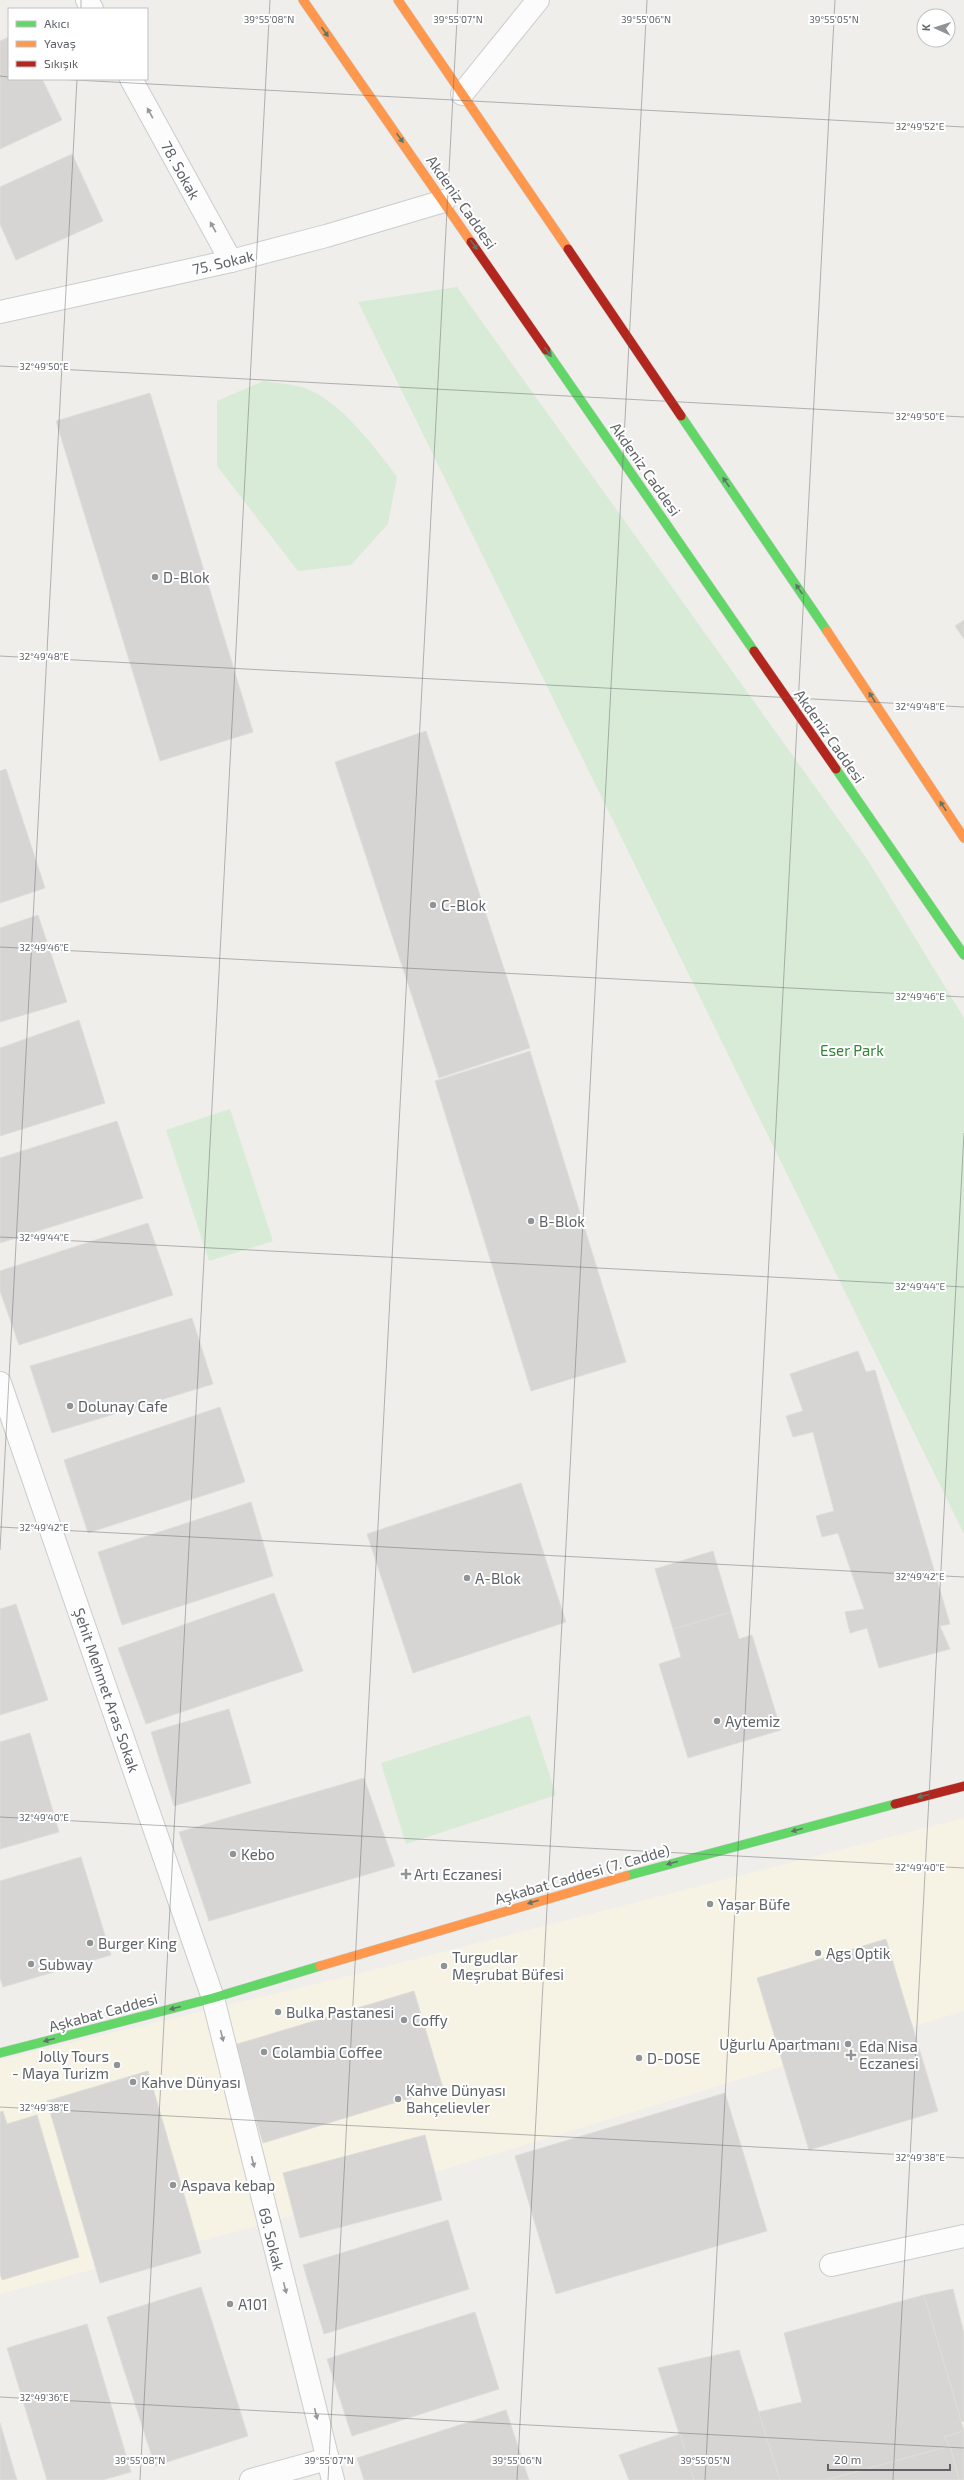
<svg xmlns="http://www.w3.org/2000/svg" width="964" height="2480" font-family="'Exo 2',sans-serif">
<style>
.commercial{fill:#f7f3e4}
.green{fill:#d8ebd6}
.building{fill:#d6d5d3;stroke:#deddd9}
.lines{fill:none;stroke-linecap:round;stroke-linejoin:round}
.lane-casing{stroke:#cbcccc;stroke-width:24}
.street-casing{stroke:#cbcccc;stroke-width:24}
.fast-casing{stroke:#cacacb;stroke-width:10}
.slow-casing{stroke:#cacacb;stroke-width:10}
.jam-casing{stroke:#cacacb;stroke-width:10}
.lane{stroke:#fdfcfc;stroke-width:22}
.street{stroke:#fdfcfc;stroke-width:22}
.fast{stroke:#63d668;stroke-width:9}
.slow{stroke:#ff974d;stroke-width:9}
.jam{stroke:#b3261e;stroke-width:9}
.oneway{fill:#607468}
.oneway2{fill:#96999c}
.ticks{fill:none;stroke:#5f6368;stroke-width:1;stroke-opacity:0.45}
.poi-dot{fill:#919496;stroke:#fff;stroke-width:1.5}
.labels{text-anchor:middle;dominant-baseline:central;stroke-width:4;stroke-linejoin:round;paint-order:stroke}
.street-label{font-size:15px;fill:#5f6368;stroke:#fff}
.poi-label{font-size:15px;fill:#5f6368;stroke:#fff;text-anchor:start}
.park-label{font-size:15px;fill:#348238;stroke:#fff}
.ticks-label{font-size:10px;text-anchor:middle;fill:#5f6368;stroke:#fff;stroke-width:4;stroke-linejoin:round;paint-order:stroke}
</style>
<rect width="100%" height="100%" fill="#efeeea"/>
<!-- commercial -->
<polygon class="commercial" points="964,1818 964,2011 268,2223 0,2294 0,2060 353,1975"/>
<!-- green -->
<g class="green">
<polygon points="457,287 869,862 964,1018 964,1534 358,302"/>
<path d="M263,381C276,383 292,384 305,388C339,400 376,448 397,477L388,524L351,565L298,571L217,466V401Z"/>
<polygon points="230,1109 273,1241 209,1261 166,1130"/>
<polygon points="530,1715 556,1795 406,1844 381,1763"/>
</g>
<!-- building -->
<g class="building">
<polygon points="9,37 9,79 42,79 62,120 0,149 0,41"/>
<polygon points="72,154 103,221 16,260 0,224 0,187"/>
<polygon points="150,393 253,732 160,761 56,421"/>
<polygon points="964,620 964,639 955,626"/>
<polygon points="426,731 530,1048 439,1078 335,762"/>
<polygon points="6,769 45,888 0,903 0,771"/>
<polygon points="38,915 67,1002 0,1022 0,928"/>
<polygon points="79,1020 105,1103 0,1136 0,1048"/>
<polygon points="530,1051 626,1362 531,1391 435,1081"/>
<polygon points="117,1121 143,1198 0,1243 0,1158"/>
<polygon points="148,1223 173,1295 19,1345 0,1291 0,1271"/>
<polygon points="192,1318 213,1384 52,1433 30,1366"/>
<polygon points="858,1351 866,1372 875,1370 950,1624 940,1626 950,1649 879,1668 867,1628 850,1633 845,1612 864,1609 838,1533 822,1537 816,1516 834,1511 813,1432 793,1437 786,1416 803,1411 790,1374"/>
<polygon points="220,1407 245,1482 88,1533 64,1460"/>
<polygon points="521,1483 566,1622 413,1673 367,1534"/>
<polygon points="251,1502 273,1576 122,1625 98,1552"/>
<polygon points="713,1551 731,1612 673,1629 655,1569"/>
<polygon points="274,1593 303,1671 146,1724 118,1648"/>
<polygon points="16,1604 48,1700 0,1715 0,1609"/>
<polygon points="731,1612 739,1639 752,1635 781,1730 688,1758 659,1664 681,1657 673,1629"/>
<polygon points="229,1709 251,1783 174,1806 151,1732"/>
<polygon points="30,1733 59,1832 0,1849 0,1742"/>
<polygon points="364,1778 395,1866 209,1921 179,1832"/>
<polygon points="81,1857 111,1955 3,1987 0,1978 0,1881"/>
<polygon points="886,1939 938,2111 809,2150 757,1978"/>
<polygon points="414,1991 443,2088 263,2143 234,2045"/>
<polygon points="148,2071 201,2253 100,2283 47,2101"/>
<polygon points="725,2093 767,2231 556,2294 515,2156"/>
<polygon points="3,2111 7,2124 37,2115 79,2257 2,2280 0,2273 0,2112"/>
<polygon points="425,2135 442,2200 300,2238 283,2173"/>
<polygon points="448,2220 469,2289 324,2334 303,2265"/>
<polygon points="201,2287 248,2436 155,2466 107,2317"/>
<polygon points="953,2289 964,2334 964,2421 961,2422 924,2295"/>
<polygon points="924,2295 964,2431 944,2437 950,2446 826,2480 780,2480 758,2412 802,2402 784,2333"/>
<polygon points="475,2312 499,2389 352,2436 327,2359"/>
<polygon points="87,2324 131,2472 103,2480 47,2480 7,2348"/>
<polygon points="739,2350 780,2480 694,2480 658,2368"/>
<polygon points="506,2410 529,2480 364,2480 357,2458"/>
<polygon points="0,2423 17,2480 0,2480"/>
<polygon points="964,2431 964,2480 959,2480 950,2446 944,2437"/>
<polygon points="680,2434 694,2480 629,2480 619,2455"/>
<polygon points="950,2446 959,2480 826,2480"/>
</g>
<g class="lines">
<defs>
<polyline id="lane" points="831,2265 964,2236"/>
<g id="street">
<polyline points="87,0 92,9"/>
<polyline points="131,79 231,261"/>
<polyline points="462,94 538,0"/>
<polyline points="0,312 231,261 326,236 444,201"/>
<polyline points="0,1383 213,1998 333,2480"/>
<polyline points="251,2480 327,2459"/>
</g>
<g id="fast">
<polyline points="546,350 754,651"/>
<polyline points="681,416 827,631"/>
<polyline points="836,769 964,955"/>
<polyline points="626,1876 895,1804"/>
<polyline points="0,2053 213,1998 320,1966"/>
</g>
<g id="slow">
<polyline points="303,0 471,242"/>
<polyline points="398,0 568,249"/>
<polyline points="827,631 964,838"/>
<polyline points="320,1966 626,1876"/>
</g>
<g id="jam">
<polyline points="471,242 546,350"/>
<polyline points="568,249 681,416"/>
<polyline points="754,651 836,769"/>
<polyline points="895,1804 964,1786"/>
</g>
</defs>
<!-- lane casing -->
<use href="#lane" class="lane-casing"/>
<!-- street casing -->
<use href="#street" class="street-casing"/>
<!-- fast casing -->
<use href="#fast" class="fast-casing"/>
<!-- slow casing -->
<use href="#slow" class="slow-casing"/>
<!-- jam casing -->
<use href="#jam" class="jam-casing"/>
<!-- lane -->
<use href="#lane" class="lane"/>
<!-- street -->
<use href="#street" class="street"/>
<!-- fast -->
<use href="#fast" class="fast"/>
<!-- slow -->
<use href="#slow" class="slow"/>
<!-- jam -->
<use href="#jam" class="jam"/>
</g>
<!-- one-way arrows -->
<defs><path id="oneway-solid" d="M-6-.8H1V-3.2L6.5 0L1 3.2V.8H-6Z"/></defs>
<g class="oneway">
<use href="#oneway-solid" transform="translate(325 32) rotate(55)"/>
<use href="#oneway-solid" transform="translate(400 138) rotate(55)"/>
<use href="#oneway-solid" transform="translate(474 245) rotate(55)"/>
<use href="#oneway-solid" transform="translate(548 352) rotate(55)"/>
<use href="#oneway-solid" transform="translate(726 482) rotate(-124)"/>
<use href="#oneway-solid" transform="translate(799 589) rotate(-124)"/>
<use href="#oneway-solid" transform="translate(872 697) rotate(-123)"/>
<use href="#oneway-solid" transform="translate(943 806) rotate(-123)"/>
<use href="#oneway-solid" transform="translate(923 1796) rotate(165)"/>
<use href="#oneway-solid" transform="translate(797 1830) rotate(165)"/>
<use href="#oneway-solid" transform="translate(672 1863) rotate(165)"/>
<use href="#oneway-solid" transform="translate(533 1902) rotate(163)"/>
<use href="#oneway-solid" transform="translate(175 2008) rotate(165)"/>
<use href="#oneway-solid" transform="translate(49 2040) rotate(165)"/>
</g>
<g class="oneway2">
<use href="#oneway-solid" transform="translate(150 113) rotate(-119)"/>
<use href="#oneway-solid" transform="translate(213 227) rotate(-119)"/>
<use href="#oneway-solid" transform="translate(222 2036) rotate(76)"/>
<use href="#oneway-solid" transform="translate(253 2162) rotate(76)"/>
<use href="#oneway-solid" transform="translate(285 2288) rotate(76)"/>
<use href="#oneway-solid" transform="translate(316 2414) rotate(76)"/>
</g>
<!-- ticks -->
<path class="ticks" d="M81,9V0M0,76L9,77M56,79L964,127M0,366L964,417M0,656L964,707M0,947L964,997M0,1237L964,1287M0,1527L964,1577M0,1550L77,79M0,1817L964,1868M0,2107L964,2158M0,2397L964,2448M140,2480L270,0M328,2480L458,0M517,2480L647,0M705,2480L835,0M893,2480L964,1133"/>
<!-- markers -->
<g class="poi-dot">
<circle cx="155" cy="577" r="4"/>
<circle cx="433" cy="905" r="4"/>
<circle cx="531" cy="1221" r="4"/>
<circle cx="70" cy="1406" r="4"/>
<circle cx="467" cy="1578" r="4"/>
<circle cx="717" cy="1721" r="4"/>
<circle cx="233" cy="1854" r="4"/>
<path d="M404 1868h4v4h4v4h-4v4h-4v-4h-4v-4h4z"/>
<circle cx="710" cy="1904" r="4"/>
<circle cx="90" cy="1943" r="4"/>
<circle cx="818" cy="1953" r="4"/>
<circle cx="31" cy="1964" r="4"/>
<circle cx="444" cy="1966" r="4"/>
<circle cx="278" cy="2012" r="4"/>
<circle cx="404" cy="2020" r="4"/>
<circle cx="848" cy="2044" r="4"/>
<circle cx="264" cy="2052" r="4"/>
<path d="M849 2049h4v4h4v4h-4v4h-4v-4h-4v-4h4z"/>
<circle cx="639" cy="2058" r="4"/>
<circle cx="117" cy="2065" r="4"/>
<circle cx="133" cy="2082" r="4"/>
<circle cx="398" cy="2099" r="4"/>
<circle cx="173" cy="2185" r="4"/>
<circle cx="230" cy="2304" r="4"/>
</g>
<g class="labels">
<!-- street labels -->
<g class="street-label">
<text transform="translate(181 170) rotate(61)">78. Sokak</text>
<text transform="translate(462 202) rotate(55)">Akdeniz Caddesi</text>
<text transform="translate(223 262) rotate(-13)">75. Sokak</text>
<text transform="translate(646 469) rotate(55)">Akdeniz Caddesi</text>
<text transform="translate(830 736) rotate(55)">Akdeniz Caddesi</text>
<text transform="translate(107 1690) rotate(71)">Şehit Mehmet Aras Sokak</text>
<text transform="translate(582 1874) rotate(-16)">Aşkabat Caddesi (7. Cadde)</text>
<text transform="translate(103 2012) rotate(-15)">Aşkabat Caddesi</text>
<text transform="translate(272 2239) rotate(76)">69. Sokak</text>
</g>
<!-- poi labels -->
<g class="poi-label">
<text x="163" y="577">D-Blok</text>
<text x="441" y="905">C-Blok</text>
<text x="539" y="1221">B-Blok</text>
<text x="78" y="1406">Dolunay Cafe</text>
<text x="475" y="1578">A-Blok</text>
<text x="725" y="1721">Aytemiz</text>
<text x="241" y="1854">Kebo</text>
<text x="414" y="1874">Artı Eczanesi</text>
<text x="718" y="1904">Yaşar Büfe</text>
<text x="98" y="1943">Burger King</text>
<text x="826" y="1953">Ags Optik</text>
<text x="452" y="1957">Turgudlar<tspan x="452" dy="17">Meşrubat Büfesi</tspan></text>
<text x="39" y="1964">Subway</text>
<text x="286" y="2012">Bulka Pastanesi</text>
<text x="412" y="2020">Coffy</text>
<text x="840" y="2044" text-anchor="end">Uğurlu Apartmanı</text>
<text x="859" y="2046">Eda Nisa<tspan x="859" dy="17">Eczanesi</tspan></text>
<text x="272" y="2052">Colambia Coffee</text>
<text x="109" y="2056" text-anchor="end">Jolly Tours<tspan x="109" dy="17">- Maya Turizm</tspan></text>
<text x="647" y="2058">D-DOSE</text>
<text x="141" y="2082">Kahve Dünyası</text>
<text x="406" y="2090">Kahve Dünyası<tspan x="406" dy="17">Bahçelievler</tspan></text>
<text x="181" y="2185">Aspava kebap</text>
<text x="238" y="2304">A101</text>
</g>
<!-- park labels -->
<g class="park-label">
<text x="852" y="1050">Eser Park</text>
</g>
</g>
<g class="ticks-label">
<text x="269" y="23">39°55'08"N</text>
<text x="458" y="23">39°55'07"N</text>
<text x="646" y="23">39°55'06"N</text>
<text x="834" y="23">39°55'05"N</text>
<text x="920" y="130">32°49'52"E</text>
<text x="44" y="370">32°49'50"E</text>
<text x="920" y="420">32°49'50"E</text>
<text x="44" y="660">32°49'48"E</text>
<text x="920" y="710">32°49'48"E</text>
<text x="44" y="951">32°49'46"E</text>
<text x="920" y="1000">32°49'46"E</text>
<text x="44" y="1241">32°49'44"E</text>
<text x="920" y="1290">32°49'44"E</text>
<text x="44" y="1531">32°49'42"E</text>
<text x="920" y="1580">32°49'42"E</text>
<text x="44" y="1821">32°49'40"E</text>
<text x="920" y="1871">32°49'40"E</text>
<text x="44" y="2111">32°49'38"E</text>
<text x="920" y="2161">32°49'38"E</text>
<text x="44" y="2401">32°49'36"E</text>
<text x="140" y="2464">39°55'08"N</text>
<text x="329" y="2464">39°55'07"N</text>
<text x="517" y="2464">39°55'06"N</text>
<text x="705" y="2464">39°55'05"N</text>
</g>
<!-- legend -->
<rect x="8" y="8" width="140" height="72" fill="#ffffff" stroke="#bfc1c3"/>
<rect x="16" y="21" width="20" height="6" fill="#63d668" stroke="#bfc1c3"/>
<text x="44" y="28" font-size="12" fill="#5f6368">Akıcı</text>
<rect x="16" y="41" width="20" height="6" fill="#ff974d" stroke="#bfc1c3"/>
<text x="44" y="48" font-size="12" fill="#5f6368">Yavaş</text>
<rect x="16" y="61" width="20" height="6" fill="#b3261e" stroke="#bfc1c3"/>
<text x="44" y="68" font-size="12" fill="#5f6368">Sıkışık</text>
<!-- north arrow -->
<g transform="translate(936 28) rotate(273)"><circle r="19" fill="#ffffff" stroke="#bfc1c3"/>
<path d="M0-3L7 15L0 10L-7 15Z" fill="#919496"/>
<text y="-6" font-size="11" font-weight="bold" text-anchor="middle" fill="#5f6368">K</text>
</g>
<!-- scale -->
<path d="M828 2464v6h122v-6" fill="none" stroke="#5f6368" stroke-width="2"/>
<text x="834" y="2464" font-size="12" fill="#5f6368" stroke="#ffffff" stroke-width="3" paint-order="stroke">20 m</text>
</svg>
